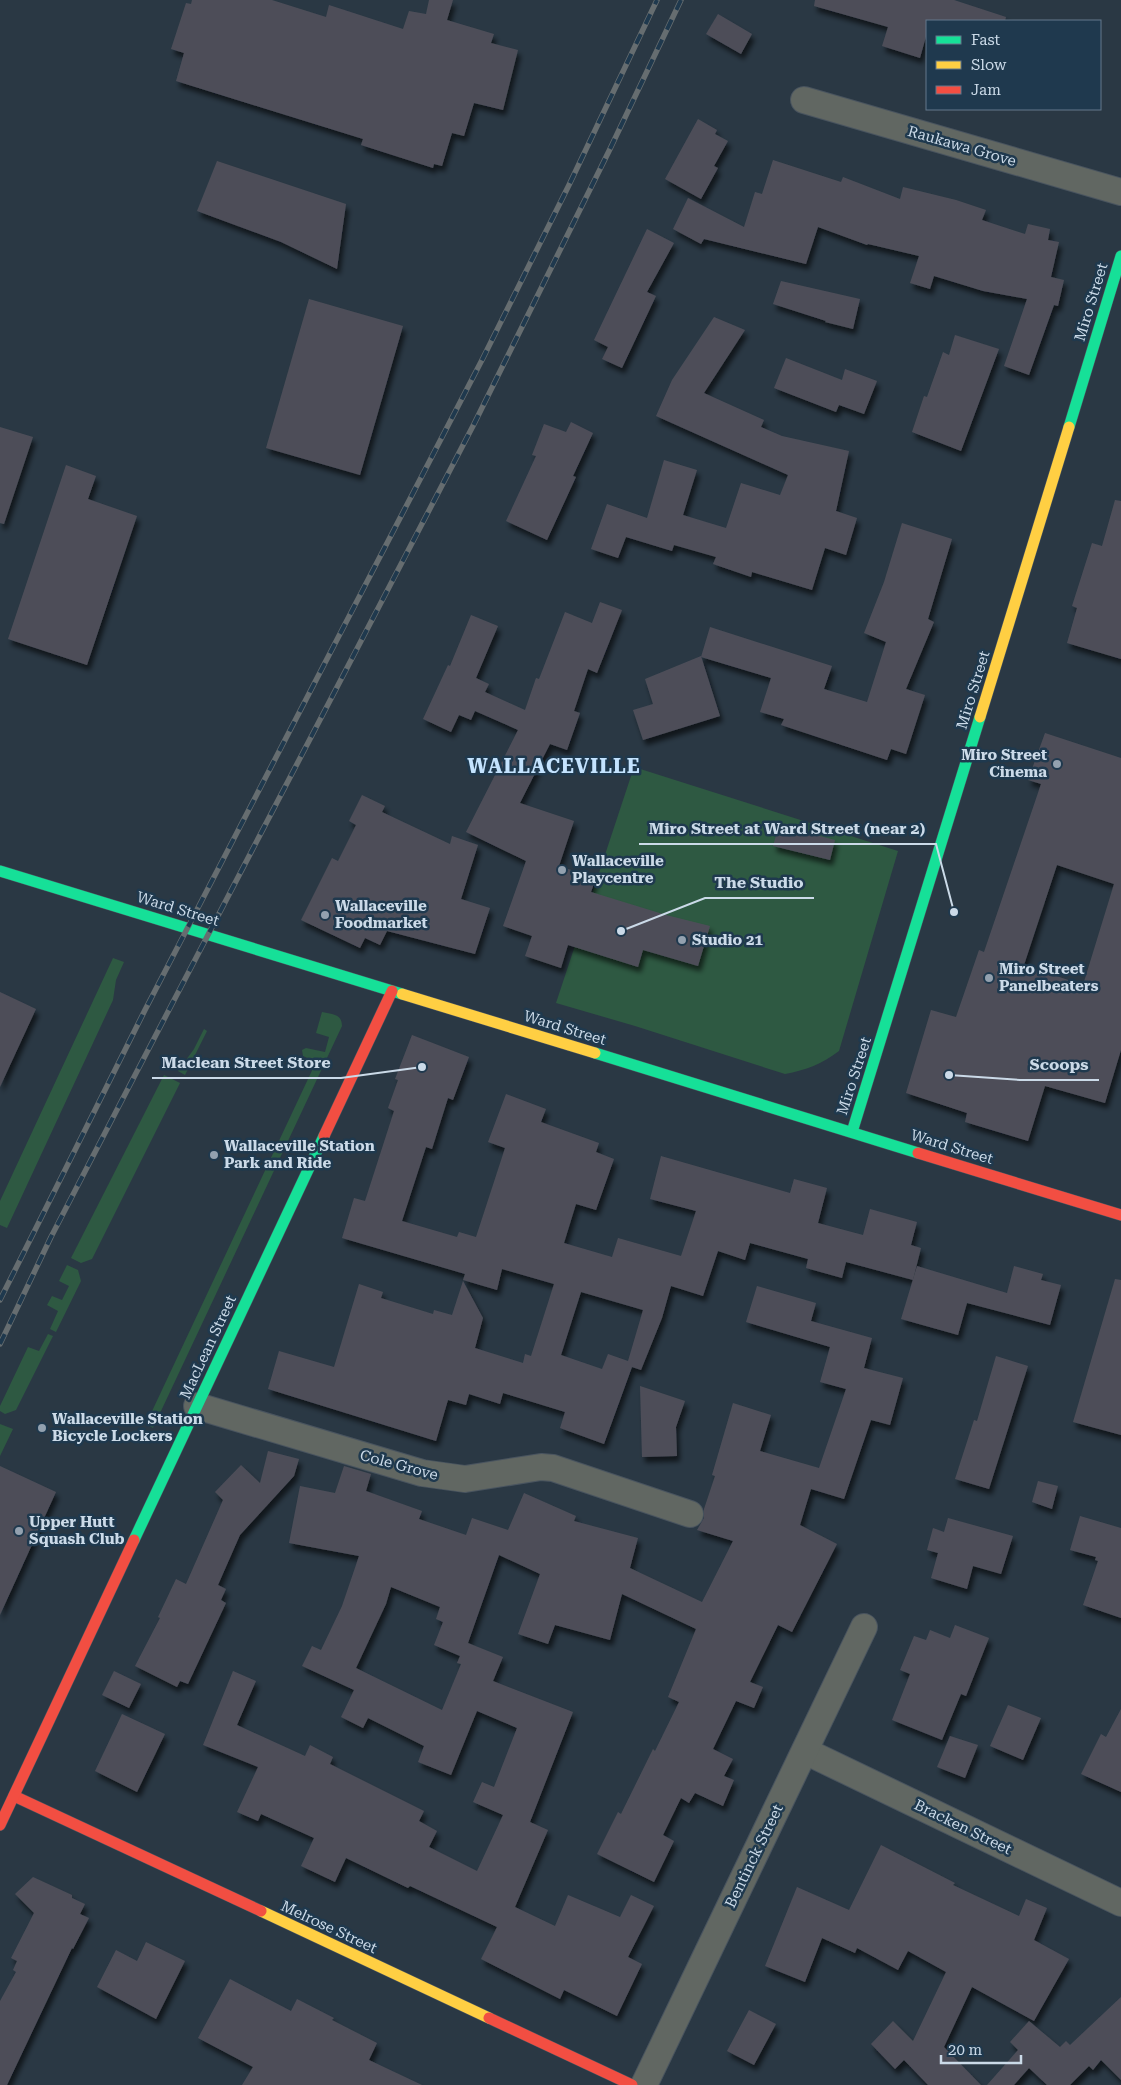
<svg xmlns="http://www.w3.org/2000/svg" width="1121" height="2085" font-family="'Roboto Serif',serif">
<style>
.green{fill:#2e5942}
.building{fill:#4d4e59;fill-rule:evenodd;filter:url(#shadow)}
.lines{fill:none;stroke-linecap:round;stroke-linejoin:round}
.street-casing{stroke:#49545f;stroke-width:28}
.fast-casing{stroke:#49545f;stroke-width:12}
.slow-casing{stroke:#49545f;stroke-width:12}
.jam-casing{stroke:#49545f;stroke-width:12}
.street{stroke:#616762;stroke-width:26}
.fast{stroke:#16e098;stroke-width:11}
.slow{stroke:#ffcf43;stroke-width:11}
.jam{stroke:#f24e42;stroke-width:11}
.rail-casing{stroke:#666d70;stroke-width:5.5}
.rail{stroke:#1f394e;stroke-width:4;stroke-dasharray:11;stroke-linecap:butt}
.poi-dot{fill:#93a1af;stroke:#1f394e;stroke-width:2}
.labels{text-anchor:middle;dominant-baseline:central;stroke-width:5;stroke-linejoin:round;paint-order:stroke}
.street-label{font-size:15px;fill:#cbdae8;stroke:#1f394e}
.poi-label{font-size:15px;font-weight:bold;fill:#cbdae8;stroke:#1f394e;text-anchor:start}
.district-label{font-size:20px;font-weight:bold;letter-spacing:1px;fill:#c4e3fe;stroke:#1f394e}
.leader{fill:none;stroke:#cbdae8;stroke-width:2}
.callout-dot{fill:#cbdae8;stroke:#1f394e;stroke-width:2}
.callout-label{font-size:16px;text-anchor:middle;font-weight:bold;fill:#cbdae8;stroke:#1f394e;stroke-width:5;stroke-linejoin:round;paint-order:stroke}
</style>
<defs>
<filter id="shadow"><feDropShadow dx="3" dy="5.5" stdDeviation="2.5" flood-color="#0009"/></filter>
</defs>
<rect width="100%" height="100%" fill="#2a3844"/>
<!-- green -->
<g class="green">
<path d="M634,767L898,851L839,1051C822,1064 806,1070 785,1074L635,1026L556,1003Z"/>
<polygon points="113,958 124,962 116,980 113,1000 7,1228 0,1225 0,1201"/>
<path d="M322,1012C332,1014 342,1014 342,1026L153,1428L146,1424L316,1062L303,1056L302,1050L306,1048L325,1052L329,1037L316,1033Z"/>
<polygon points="204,1029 207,1031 185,1075 178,1071 194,1049"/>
<polygon points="164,1075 180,1083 92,1259 81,1263 71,1258"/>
<polygon points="67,1265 78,1270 81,1281 56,1332 50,1329 58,1311 47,1305 52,1296 62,1300 69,1286 59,1281"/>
<polygon points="48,1334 53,1336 16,1410 5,1414 0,1411 0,1406 28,1347 39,1351"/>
<polygon points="0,1424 13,1429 0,1456"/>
</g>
<!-- building -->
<g class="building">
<polygon points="192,0 272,0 326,17 329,5 403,29 409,11 426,14 429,0 453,0 447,20 494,34 491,43 518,50 503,110 474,103 464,136 452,133 442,166 434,164 433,168 361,145 363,139 176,81 184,53 171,49 186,3 191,4"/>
<polygon points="815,0 954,0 1006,17 1005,21 927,21 927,33 920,58 882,46 888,27 814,6"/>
<polygon points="718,14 752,34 741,54 706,34"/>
<polygon points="698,119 717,130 715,134 728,141 714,166 718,168 701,199 665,179"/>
<polygon points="773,160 841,182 843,177 900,199 903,187 956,200 986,210 982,220 1025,234 1028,224 1050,229 1048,240 1059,242 1051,277 1064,280 1058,306 1054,305 1029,375 1004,366 1027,299 983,291 934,276 930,289 910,283 919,256 868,244 867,245 818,227 806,264 704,239 701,244 673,229 688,198 744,227 755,192 762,194"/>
<polygon points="217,161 346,204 337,269 281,242 197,211"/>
<polygon points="647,229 674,243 647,292 656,296 622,368 602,359 608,347 594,340"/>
<polygon points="781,281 860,299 853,329 825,322 826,321 773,304"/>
<polygon points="309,299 403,326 360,475 266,448"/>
<polygon points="714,317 745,330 704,393 764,420 761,427 782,436 849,451 836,511 857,518 846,555 825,548 812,590 752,572 751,577 713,564 716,557 674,545 672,551 626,537 618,558 591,549 607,504 647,518 664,460 697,470 683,515 726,528 741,483 780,495 788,475 656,416 672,380"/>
<polygon points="955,335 999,349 961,451 912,432 924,396 927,397 943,352 949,355"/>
<polygon points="786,358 842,380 845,369 877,381 864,414 839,405 836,412 774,388"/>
<polygon points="571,422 593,433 573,476 576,477 547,540 506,521 536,456 532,455 544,424 566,432"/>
<polygon points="0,427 33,437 4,524 0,523"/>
<polygon points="66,465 96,476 88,499 137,516 87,665 8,639"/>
<polygon points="1115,500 1121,501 1121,659 1067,643 1077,608 1072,606 1092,543 1102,546"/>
<polygon points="902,523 952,539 928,619 934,622 906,689 925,695 906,754 891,749 887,760 781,725 784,719 760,712 771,678 701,657 710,627 832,666 824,689 867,702 886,642 864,633 884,582"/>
<polygon points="600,602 622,610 597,673 588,669 574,711 580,713 567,750 550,744 520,803 574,821 559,866 596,878 591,892 666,915 710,926 698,966 643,950 638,967 568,945 561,968 525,956 532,936 503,926 526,861 466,832 518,730 475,711 471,720 459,715 451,732 423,719 448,665 450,666 471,615 498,626 476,678 489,684 485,692 525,710 536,678 539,679 565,612 592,623"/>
<polygon points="701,656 720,716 643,740 633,710 653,704 645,679"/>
<path d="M1045,733L1121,758V1050L1105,1103L1045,1086L1028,1141L965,1122L967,1113L906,1093L931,1010L956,1017L979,950L984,952L1041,784L1028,780ZM1057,865L1114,884L1083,985L1024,965Z"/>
<polygon points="362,795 385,806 382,812 450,844 452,836 478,845 461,899 490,908 475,954 387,931 380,945 365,938 360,948 301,920 332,858 338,861 356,825 349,821"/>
<polygon points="779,825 835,840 830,860 773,846"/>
<polygon points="0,992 36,1009 0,1087"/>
<path d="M412,1035L469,1057L453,1100L448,1098L432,1149L426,1147L402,1221L457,1237L459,1232L476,1237L505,1148L488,1142L506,1094L546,1109L541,1122L599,1143L596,1152L614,1159L596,1210L576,1204L564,1243L612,1257L618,1238L681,1256L696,1211L650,1199L661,1156L790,1193L794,1179L827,1188L818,1223L863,1235L870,1209L917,1222L911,1245L921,1248L913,1280L846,1262L842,1278L806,1268L808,1259L750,1243L745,1260L718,1251L703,1296L671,1286L662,1318L641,1370L632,1367L604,1444L560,1428L565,1412L503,1393L500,1404L469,1394L466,1405L448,1400L436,1441L268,1389L279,1351L334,1367L359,1284L383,1292L381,1298L433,1314L434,1310L452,1315L463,1281L483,1318L475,1348L523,1363L525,1354L531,1356L554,1284L502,1269L497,1290L463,1280L465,1274L342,1238L354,1198L365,1201L394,1111L388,1108L398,1080L395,1079ZM581,1292L643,1310L628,1361L608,1354L602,1369L561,1355Z"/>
<polygon points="917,1266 1007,1293 1014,1266 1043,1274 1041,1280 1061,1285 1050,1325 967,1303 958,1335 901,1319"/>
<polygon points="1115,1279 1121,1280 1121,1435 1073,1422"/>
<path d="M757,1286L816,1303L811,1321L872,1338L864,1368L903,1378L890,1425L871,1420L844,1499L811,1489L800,1525L837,1544L792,1632L778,1625L750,1682L763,1687L754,1708L736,1701L713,1749L733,1759L724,1776L734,1780L723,1806L695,1793L689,1803L681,1798L663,1835L674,1841L654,1882L597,1854L618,1812L621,1814L653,1749L655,1751L679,1702L668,1697L696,1629L622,1594L610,1640L555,1625L548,1644L518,1634L540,1574L499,1555L468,1643L503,1657L493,1681L573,1712L530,1822L548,1830L515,1907L555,1926L568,1895L620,1917L631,1895L654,1906L628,1957L642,1964L617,2016L564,1990L560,1999L481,1959L497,1927L410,1886L408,1888L346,1858L335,1882L301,1866L314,1838L261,1814L258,1821L237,1812L258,1767L203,1745L233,1671L256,1681L237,1725L305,1756L310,1745L333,1757L330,1764L424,1811L419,1821L437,1831L429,1847L477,1871L503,1815L473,1802L482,1782L494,1787L517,1728L477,1711L451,1775L418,1762L424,1746L368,1718L363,1728L341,1717L354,1690L302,1666L312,1646L321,1650L342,1606L359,1556L289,1543L300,1486L335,1493L344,1466L371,1474L366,1491L422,1511L419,1519L466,1535L472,1518L508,1530L524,1493L576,1516L574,1521L638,1538L630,1568L702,1602L733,1541L697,1530L704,1518V1509L715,1476L712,1475L733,1403L771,1415L760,1451L819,1468L846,1389L820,1382L830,1347L746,1322ZM391,1587L440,1607L436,1619L443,1622L434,1645L460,1656L457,1663L461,1664L442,1710L356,1668L386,1604Z"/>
<polygon points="996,1356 1028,1366 989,1489 955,1479 974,1420 977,1421"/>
<polygon points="640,1386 685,1401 676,1427 677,1456 642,1457"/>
<polygon points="268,1451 299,1459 294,1476 240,1535 218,1585 226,1589 221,1600 226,1603 188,1684 180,1681 177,1687 135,1666 160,1618 158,1617 176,1579 186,1584 223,1500 215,1492 241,1465 260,1483"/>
<polygon points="0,1466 56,1492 0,1615"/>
<polygon points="1038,1481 1058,1486 1052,1509 1032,1502"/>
<polygon points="1080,1516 1121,1528 1121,1618 1083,1605 1098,1561 1095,1560 1096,1557 1070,1550"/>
<polygon points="948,1518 1013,1536 1001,1574 973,1566 967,1589 931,1578 938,1553 927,1550 933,1528 944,1532"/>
<polygon points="955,1625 989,1638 966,1696 961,1694 942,1740 892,1720 910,1674 900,1670 914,1636 926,1640 930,1630 950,1638"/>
<polygon points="114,1671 141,1684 129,1708 102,1695"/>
<polygon points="1008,1705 1041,1718 1023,1760 990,1746"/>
<polygon points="1121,1709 1121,1792 1081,1774 1101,1734 1106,1737"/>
<polygon points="122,1714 165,1734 137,1792 95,1771"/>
<polygon points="950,1736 978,1745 965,1778 937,1767"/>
<polygon points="881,1845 955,1883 953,1885 1019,1916 1026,1899 1047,1908 1034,1940 1069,1959 1034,2021 972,1987 944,2047 981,2085 928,2085 904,2060 895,2069 871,2044 893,2021 913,2041 946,1972 908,1951 898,1970 857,1948 855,1953 822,1938 805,1982 765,1966 797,1887 849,1910"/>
<polygon points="33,1877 72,1895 72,1898 85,1904 80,1914 89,1918 73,1949 72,1948 7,2085 0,2085 0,2001 16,1972 13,1970 17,1961 11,1958 34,1913 15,1894"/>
<polygon points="146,1942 185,1961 156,2019 97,1987 116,1950 137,1961"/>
<polygon points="230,1979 291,2011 297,1999 334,2018 332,2020 377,2043 369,2060 422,2085 242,2085 253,2067 198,2038"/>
<polygon points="1121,1997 1121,2080 1101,2060 1093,2070 1089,2066 1070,2085 1047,2085 1029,2068 1014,2085 987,2085 1018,2050 1010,2042 1029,2021 1060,2047 1066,2041 1070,2045"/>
<polygon points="749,2010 776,2024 754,2065 727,2051"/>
</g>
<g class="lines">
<defs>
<g id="street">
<polyline points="804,100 1121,192"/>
<polyline points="197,1406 422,1473 465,1479 541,1467 553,1468 690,1514"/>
<polyline points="805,1751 1121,1903"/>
<polyline points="644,2085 864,1627"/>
</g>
<g id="fast">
<polyline points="1069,427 1121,256"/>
<polyline points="0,871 402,994"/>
<polyline points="595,1053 918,1153"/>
<polyline points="852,1132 980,717"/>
<polyline points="134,1540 324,1136"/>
</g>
<g id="slow">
<polyline points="980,717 1069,427"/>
<polyline points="402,994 595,1053"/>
<polyline points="261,1911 489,2018"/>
</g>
<g id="jam">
<polyline points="324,1136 392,991"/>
<polyline points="918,1153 1121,1215"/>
<polyline points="14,1796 261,1911"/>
<polyline points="0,1825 134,1540"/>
<polyline points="489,2018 632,2085"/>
</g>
</defs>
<!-- street casing -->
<use href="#street" class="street-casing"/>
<!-- fast casing -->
<use href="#fast" class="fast-casing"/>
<!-- slow casing -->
<use href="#slow" class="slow-casing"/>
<!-- jam casing -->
<use href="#jam" class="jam-casing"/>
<!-- street -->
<use href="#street" class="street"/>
<!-- fast -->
<use href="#fast" class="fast"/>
<!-- slow -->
<use href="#slow" class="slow"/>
<!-- jam -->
<use href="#jam" class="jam"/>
<defs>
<g id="rail">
<polyline points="0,1300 145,1010 483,358 569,185 657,0"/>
<polyline points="0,1344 51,1237 121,1102 474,424 609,151 681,0"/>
</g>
</defs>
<!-- rail casing -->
<use href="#rail" class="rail-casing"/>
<!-- rail -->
<use href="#rail" class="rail"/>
</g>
<!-- markers -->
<g class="poi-dot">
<circle cx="1057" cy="764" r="5"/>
<circle cx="562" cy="870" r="5"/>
<circle cx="325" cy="915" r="5"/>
<circle cx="682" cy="940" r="5"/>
<circle cx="989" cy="978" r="5"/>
<circle cx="214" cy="1155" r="5"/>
<circle cx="42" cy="1428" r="5"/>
<circle cx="19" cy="1531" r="5"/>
</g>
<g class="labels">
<!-- street labels -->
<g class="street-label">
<text transform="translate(962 146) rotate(16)">Raukawa Grove</text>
<text transform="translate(1091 302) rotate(-73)">Miro Street</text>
<text transform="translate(973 690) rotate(-73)">Miro Street</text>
<text transform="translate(178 909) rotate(17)">Ward Street</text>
<text transform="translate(565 1028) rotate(17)">Ward Street</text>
<text transform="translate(854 1076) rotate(-72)">Miro Street</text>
<text transform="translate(952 1147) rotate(17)">Ward Street</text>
<text transform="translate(208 1347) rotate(-65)">MacLean Street</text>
<text transform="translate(399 1465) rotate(15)">Cole Grove</text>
<text transform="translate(963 1827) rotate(26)">Bracken Street</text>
<text transform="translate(754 1856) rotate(-64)">Bentinck Street</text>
<text transform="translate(329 1927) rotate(25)">Melrose Street</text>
</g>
<!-- poi labels -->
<g class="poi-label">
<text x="1047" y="755" text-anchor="end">Miro Street<tspan x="1047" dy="17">Cinema</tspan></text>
<text x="572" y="861">Wallaceville<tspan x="572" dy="17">Playcentre</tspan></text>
<text x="335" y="906">Wallaceville<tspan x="335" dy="17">Foodmarket</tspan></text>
<text x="692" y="940">Studio 21</text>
<text x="999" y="969">Miro Street<tspan x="999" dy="17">Panelbeaters</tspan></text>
<text x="224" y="1146">Wallaceville Station<tspan x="224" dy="17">Park and Ride</tspan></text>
<text x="52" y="1419">Wallaceville Station<tspan x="52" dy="17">Bicycle Lockers</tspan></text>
<text x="29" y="1522">Upper Hutt<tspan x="29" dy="17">Squash Club</tspan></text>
</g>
<!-- district labels -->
<g class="district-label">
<text x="554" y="766">WALLACEVILLE</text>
</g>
</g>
<!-- callouts -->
<path class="leader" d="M954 912L936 844H639M621 931L705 898H814M422 1067L341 1078H152M949 1075L1020 1080H1099"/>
<g class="callout-dot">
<circle cx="954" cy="912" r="5"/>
<circle cx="621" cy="931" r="5"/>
<circle cx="422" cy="1067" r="5"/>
<circle cx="949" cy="1075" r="5"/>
</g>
<g class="callout-label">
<text x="787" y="834">Miro Street at Ward Street (near 2)</text>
<text x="759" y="888">The Studio</text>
<text x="246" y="1068">Maclean Street Store</text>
<text x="1059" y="1070">Scoops</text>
</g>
<!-- legend -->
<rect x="926" y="20" width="175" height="90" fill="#1f394e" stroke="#64798c"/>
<rect x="936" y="36" width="25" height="8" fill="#16e098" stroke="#64798c"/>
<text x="971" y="45" font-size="15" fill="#cbdae8">Fast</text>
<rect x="936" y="61" width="25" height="8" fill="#ffcf43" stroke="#64798c"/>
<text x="971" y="70" font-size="15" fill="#cbdae8">Slow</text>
<rect x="936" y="86" width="25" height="8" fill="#f24e42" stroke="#64798c"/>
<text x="971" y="95" font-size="15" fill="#cbdae8">Jam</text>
<!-- scale -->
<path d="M941 2055v8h80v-8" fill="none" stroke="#cbdae8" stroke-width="2.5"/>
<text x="948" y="2055" font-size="15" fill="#cbdae8" stroke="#1f394e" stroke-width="4" paint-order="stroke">20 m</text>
</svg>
